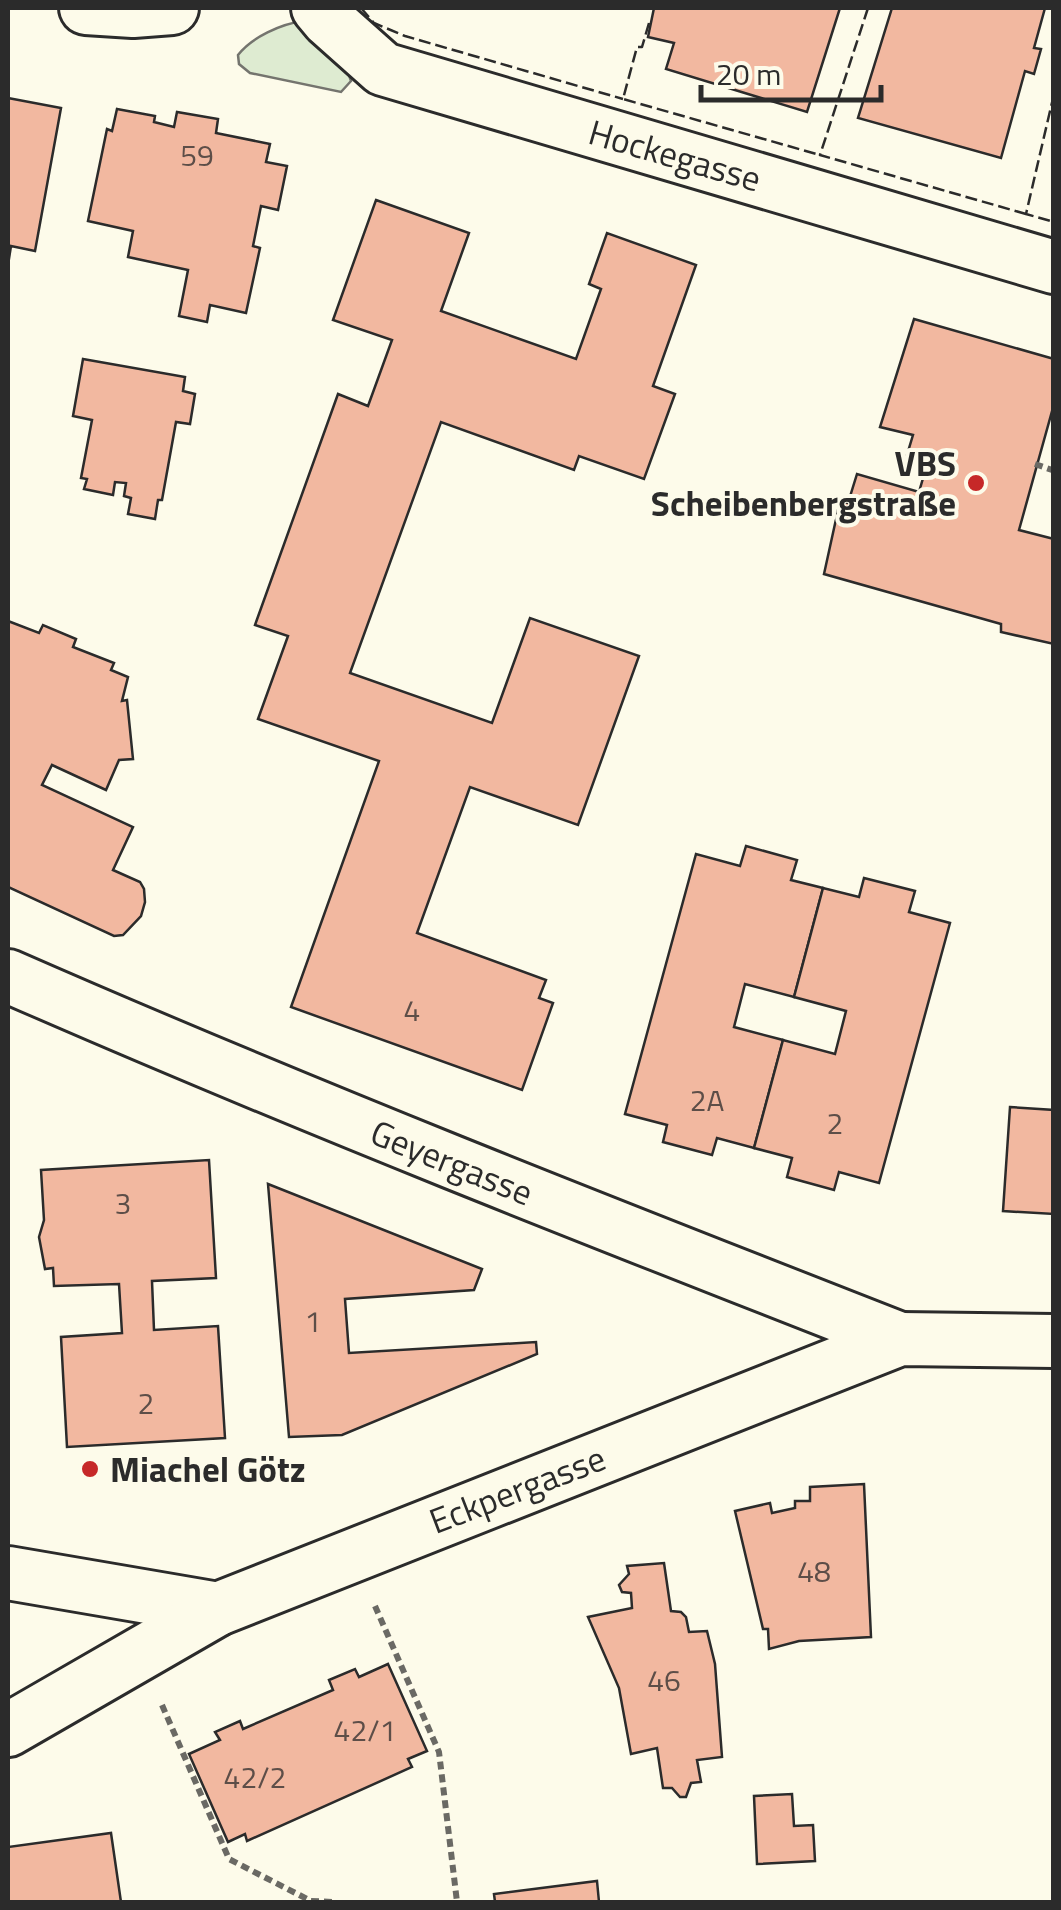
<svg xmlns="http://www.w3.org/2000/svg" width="1061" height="1910" font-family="'Titillium Web',sans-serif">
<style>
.green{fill:#deebd1;stroke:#74746e;stroke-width:2.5}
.building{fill:#f2b8a0;stroke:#2b2b2b;stroke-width:2.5}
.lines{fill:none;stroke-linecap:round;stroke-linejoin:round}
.street-casing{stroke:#2b2b2b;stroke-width:58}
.path{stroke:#6a6964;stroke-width:6;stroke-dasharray:8 5;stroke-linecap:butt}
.street{stroke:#fdfbea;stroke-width:52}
.fence{stroke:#2b2b2b;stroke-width:2.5;stroke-dasharray:12 5;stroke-linecap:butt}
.poi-dot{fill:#c62828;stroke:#fdfbea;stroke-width:4}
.labels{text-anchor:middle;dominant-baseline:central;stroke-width:8;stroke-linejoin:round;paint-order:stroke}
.number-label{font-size:30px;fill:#5d4e48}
.street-label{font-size:35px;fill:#2b2b2b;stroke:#fdfbea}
.poi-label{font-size:35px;font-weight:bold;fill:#2b2b2b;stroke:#fdfbea;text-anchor:end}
</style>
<rect width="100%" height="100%" fill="#fdfbea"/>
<!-- green -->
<path class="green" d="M303,21L348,72L351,81L341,92L250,73L239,64L238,55C252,37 281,24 303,21Z"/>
<!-- building -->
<g class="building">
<polygon points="654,8 840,8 807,112 666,69 674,43 648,37"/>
<polygon points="892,8 1045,8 1034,48 1041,49 1034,74 1025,71 1001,158 858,118"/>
<polygon points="8,98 61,108 35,251 11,246 8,265"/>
<polygon points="117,109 155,116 154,122 174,127 177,112 218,119 216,133 270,144 266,162 287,166 278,210 261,206 253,246 260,248 246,313 210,305 207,322 179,316 188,270 128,257 133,231 88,221 107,129 112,131"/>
<polygon points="376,200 469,233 441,311 576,359 601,289 589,284 607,233 696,265 653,386 675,394 644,479 579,456 574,470 441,422 350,673 492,723 530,618 639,656 578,825 470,787 417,933 546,980 539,998 553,1003 522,1090 291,1007 379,761 258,719 288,636 255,625 338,394 368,406 392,340 333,320"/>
<polygon points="914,319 1054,359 1054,404 1019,530 1054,539 1054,644 1001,632 1001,624 824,574 840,501 848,503 857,474 919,492 928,461 907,455 913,435 880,427"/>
<polygon points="83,359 185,377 183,391 195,394 190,424 176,422 162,500 158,500 155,519 128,514 131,498 124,496 126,483 115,482 113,495 84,489 87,479 81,478 92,420 73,416"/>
<polygon points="8,621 39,633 43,625 76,639 73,647 114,663 111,670 128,677 122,701 127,700 133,759 119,760 106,790 52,765 42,785 133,827 113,870 140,882 144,889 145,902 141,916 123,935 114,936 8,887"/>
<polygon points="746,846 797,860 791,880 823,888 794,997 745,984 734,1027 783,1040 754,1148 717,1138 712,1155 663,1142 667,1125 625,1114 696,854 740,866"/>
<polygon points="864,878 915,891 909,912 950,923 879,1183 839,1172 834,1190 787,1177 792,1158 754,1148 783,1040 835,1054 846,1011 794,997 823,888 859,897"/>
<polygon points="1010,1107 1054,1110 1054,1214 1003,1211"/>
<polygon points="209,1160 216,1278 152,1281 154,1330 218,1326 225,1438 67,1447 61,1337 122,1333 119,1284 54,1286 53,1268 45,1269 39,1237 44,1220 41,1170"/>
<polygon points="268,1184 482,1269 474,1290 345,1299 349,1353 536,1342 537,1354 342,1435 289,1437"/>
<polygon points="864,1484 871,1637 799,1641 769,1649 768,1629 763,1629 735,1511 770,1503 772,1513 795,1508 795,1501 810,1501 810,1487"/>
<polygon points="664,1563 671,1611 681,1612 686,1617 689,1632 707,1631 715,1664 722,1757 697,1760 701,1782 691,1783 686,1797 680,1797 672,1788 663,1788 657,1748 631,1754 619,1688 588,1617 632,1608 631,1593 622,1592 619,1585 629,1574 627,1566"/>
<polygon points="388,1664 427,1751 408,1759 412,1767 247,1841 245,1834 228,1842 189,1754 220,1740 215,1732 240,1721 243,1729 333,1690 329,1680 355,1669 359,1677"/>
<polygon points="792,1794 794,1826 813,1825 815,1861 757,1864 754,1796"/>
<polygon points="111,1833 121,1902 8,1902 8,1847"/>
<polygon points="597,1881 599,1902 495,1902 494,1894"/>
</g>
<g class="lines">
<defs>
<g id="street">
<polyline points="86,8 133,11 172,8"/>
<polyline points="318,8 328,20 383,69 1054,267"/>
<path d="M8,976C302,1105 601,1222 900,1339"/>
<polyline points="8,1573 218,1609"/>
<polyline points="8,1730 218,1609 900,1339 1054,1341"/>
</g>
</defs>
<!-- street casing -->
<use href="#street" class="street-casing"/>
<!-- path -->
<g class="path">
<polyline points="1035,464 1052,470 1054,465"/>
<polyline points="375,1606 439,1752 457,1902"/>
<polyline points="162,1705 229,1859 311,1901 334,1902"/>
</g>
<!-- street -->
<use href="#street" class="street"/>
<!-- fence -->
<g class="fence">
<polyline points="361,8 374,23 405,36 623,99"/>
<polyline points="868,8 820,155 1026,214"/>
<polyline points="649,23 642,47 637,47 623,99 820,155"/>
<polyline points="1054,94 1026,214 1054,222"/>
</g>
</g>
<!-- markers -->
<g class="poi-dot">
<circle cx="976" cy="483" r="10"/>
<circle cx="90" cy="1469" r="10"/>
</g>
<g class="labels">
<!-- number labels -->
<g class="number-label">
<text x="197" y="155">59</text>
<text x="412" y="1010">4</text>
<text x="707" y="1100">2A</text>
<text x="835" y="1123">2</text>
<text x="123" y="1203">3</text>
<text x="313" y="1321">1</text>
<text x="146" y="1403">2</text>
<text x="814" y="1571">48</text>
<text x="664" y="1680">46</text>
<text x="365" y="1730">42/1</text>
<text x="255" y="1777">42/2</text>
</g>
<!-- street labels -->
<g class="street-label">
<text transform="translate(675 155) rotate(16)">Hockegasse</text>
<text transform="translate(452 1162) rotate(22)">Geyergasse</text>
<text transform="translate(517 1489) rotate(-21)">Eckpergasse</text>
</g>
<!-- poi labels -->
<g class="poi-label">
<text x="956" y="463">VBS<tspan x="956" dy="40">Scheibenbergstraße</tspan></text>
<text x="110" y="1469" text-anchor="start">Miachel Götz</text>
</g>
</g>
<!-- border -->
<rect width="1061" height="1910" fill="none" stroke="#2b2b2b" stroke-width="20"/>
<!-- scale -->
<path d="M701 85v15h180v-15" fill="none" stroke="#2b2b2b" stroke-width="5"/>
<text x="716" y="85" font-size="30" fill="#2b2b2b" stroke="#fdfbea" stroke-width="8" paint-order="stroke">20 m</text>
</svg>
